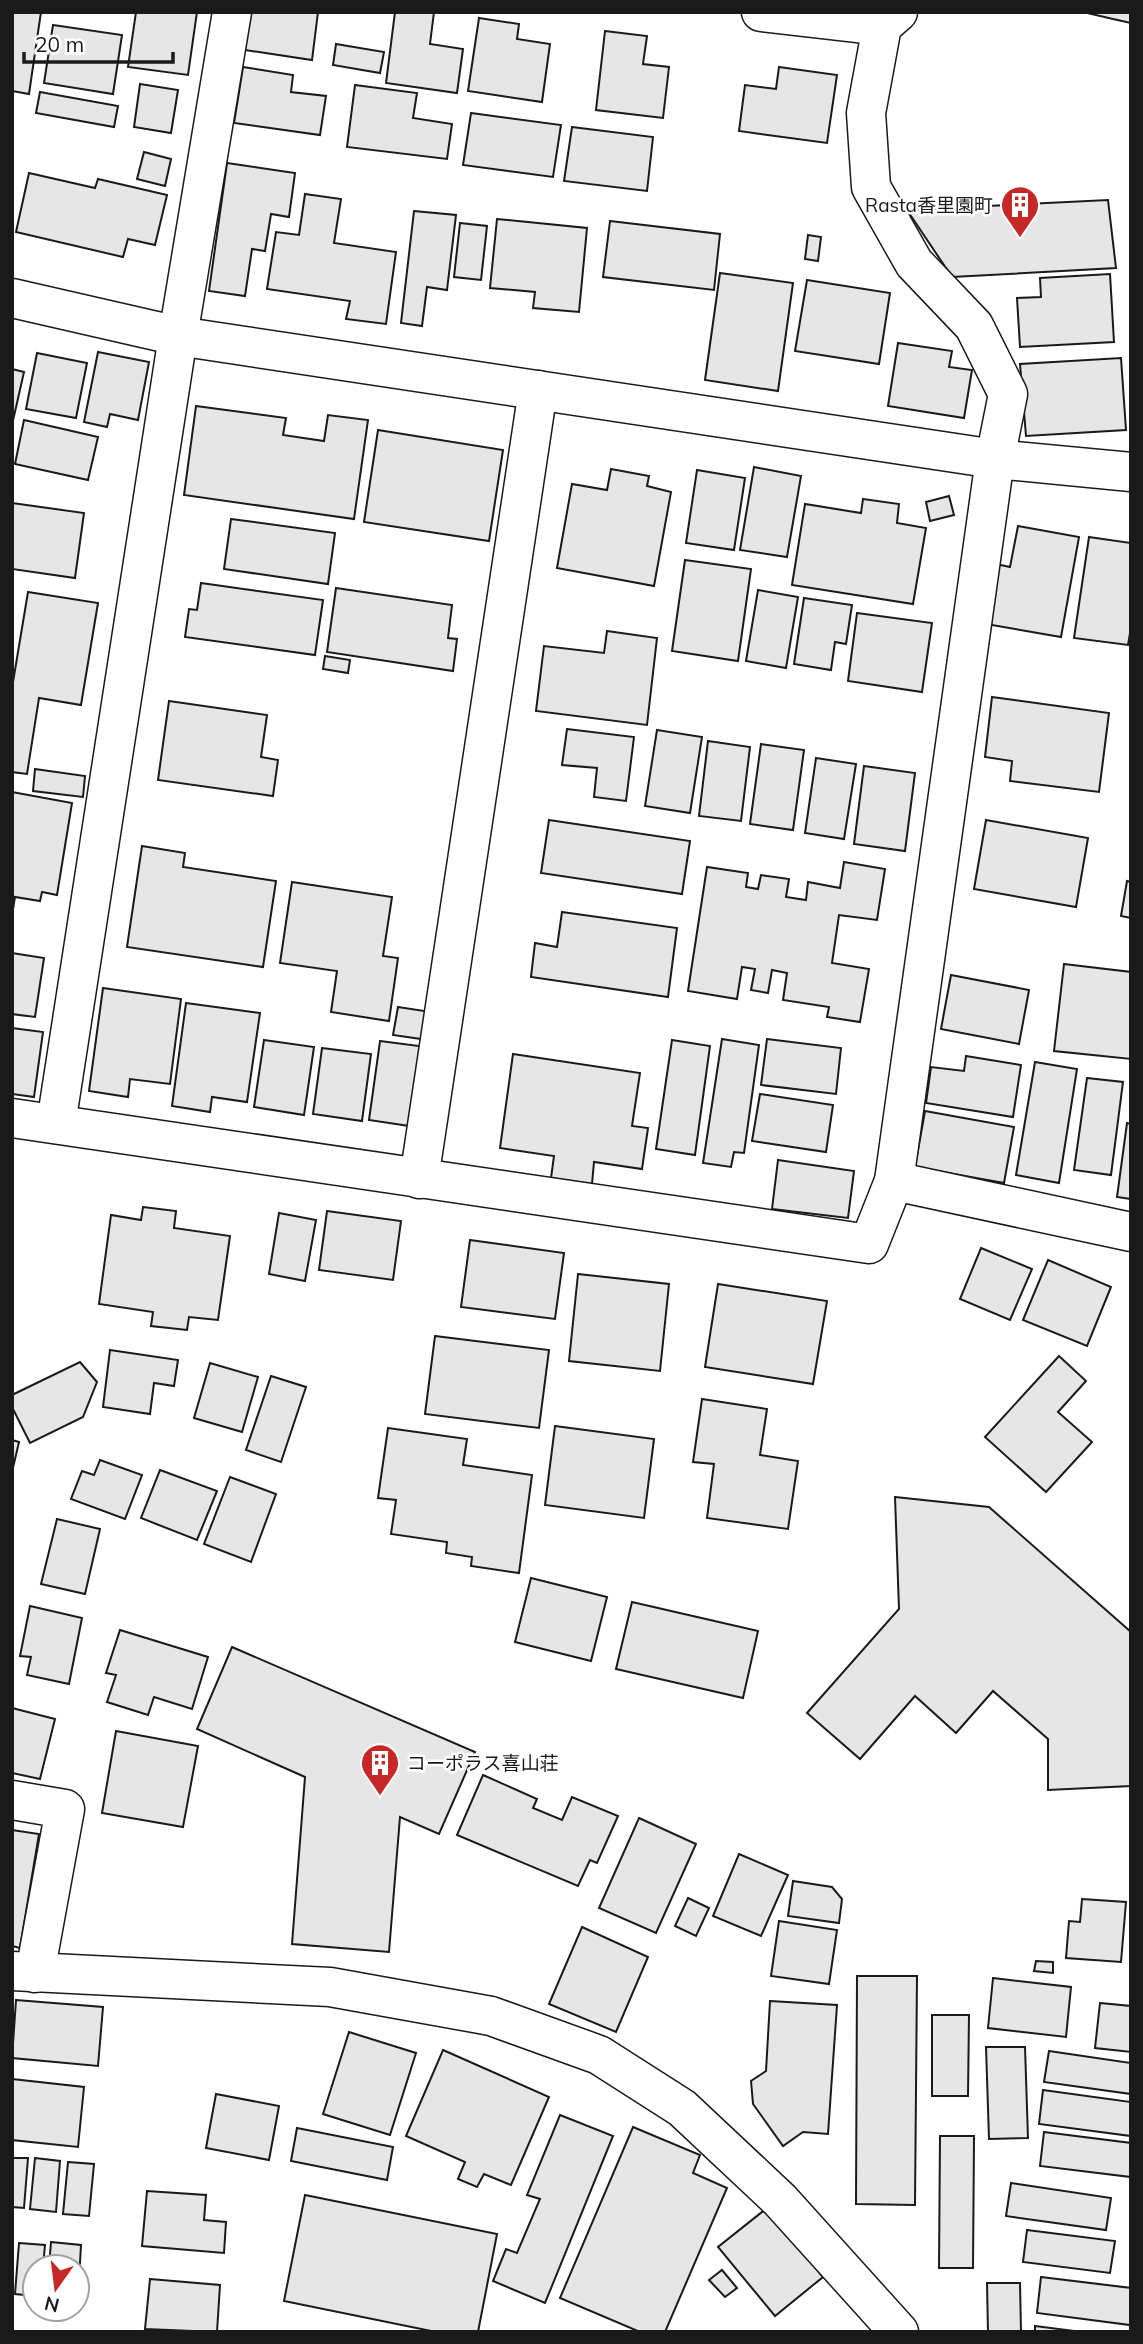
<svg xmlns="http://www.w3.org/2000/svg" width="1143" height="2344" font-family="Mulish,'Noto Sans JP',sans-serif">
<style>
.building{fill:#e6e6e6;stroke:#1a1a1a;stroke-width:2}
.lines{fill:none;stroke-linecap:round;stroke-linejoin:round}
.minor-casing{stroke:#1a1a1a;stroke-width:41}
.minor{stroke:#fff;stroke-width:38}
.labels{text-anchor:middle;dominant-baseline:central;stroke-width:5;stroke-linejoin:round;paint-order:stroke}
.poi-label{font-size:19px;fill:#1a1a1a;stroke:#fff;text-anchor:end}
</style>
<rect width="100%" height="100%" fill="#fff"/>
<!-- building -->
<g class="building">
<polygon points="12,12 41,12 29,94 12,91"/>
<polygon points="136,12 197,12 188,75 128,67"/>
<polygon points="250,12 318,12 312,60 245,50"/>
<polygon points="395,12 434,12 430,44 463,49 457,93 386,83"/>
<polygon points="1083,12 1131,12 1131,23 1113,19"/>
<polygon points="479,18 519,24 517,39 550,44 542,102 468,91"/>
<polygon points="53,25 122,35 113,94 44,83"/>
<polygon points="605,31 647,36 643,64 669,67 663,118 596,110"/>
<polygon points="336,44 384,52 380,73 333,65"/>
<polygon points="243,67 293,75 291,92 326,96 320,135 234,123"/>
<polygon points="779,67 837,75 827,143 739,131 745,85 776,89"/>
<polygon points="140,84 178,90 171,133 134,127"/>
<polygon points="355,85 417,93 413,118 452,124 447,159 347,147"/>
<polygon points="40,92 118,106 114,127 36,113"/>
<polygon points="471,113 561,125 553,177 463,165"/>
<polygon points="572,127 653,137 647,191 564,181"/>
<polygon points="144,152 171,159 165,186 137,179"/>
<polygon points="227,163 295,173 289,217 271,214 265,251 252,249 245,296 209,291"/>
<polygon points="29,173 95,188 98,179 167,195 155,245 128,239 123,257 16,232"/>
<polygon points="305,194 341,199 334,243 396,252 386,324 346,319 350,301 267,289 276,232 299,235"/>
<polygon points="1108,200 1116,268 952,277 907,210"/>
<polygon points="414,211 456,215 447,290 427,287 422,326 401,323"/>
<polygon points="497,219 587,228 579,312 533,308 535,292 490,288"/>
<polygon points="610,221 720,234 714,290 603,277"/>
<polygon points="460,223 487,226 481,280 454,277"/>
<polygon points="808,235 821,237 818,261 805,259"/>
<polygon points="720,273 793,283 778,391 705,380"/>
<polygon points="1110,274 1114,342 1020,347 1017,298 1041,297 1040,278"/>
<polygon points="807,280 890,293 879,364 795,351"/>
<polygon points="898,343 952,351 949,367 972,370 964,418 888,406"/>
<polygon points="98,352 149,362 138,420 110,414 107,427 84,422"/>
<polygon points="37,353 87,363 76,418 26,409"/>
<polygon points="1121,358 1126,430 1026,436 1020,364"/>
<polygon points="12,369 24,372 12,425"/>
<polygon points="196,406 286,418 283,435 324,441 328,415 368,420 354,519 184,495"/>
<polygon points="24,420 98,437 88,480 15,464"/>
<polygon points="378,430 503,450 489,541 364,522"/>
<polygon points="754,467 801,476 787,557 740,550"/>
<polygon points="611,469 649,476 647,486 671,492 654,586 557,568 572,484 607,490"/>
<polygon points="697,470 745,478 734,550 686,543"/>
<polygon points="949,496 954,515 930,521 926,502"/>
<polygon points="863,499 899,504 897,523 926,528 913,604 792,585 805,504 861,513"/>
<polygon points="12,503 84,513 75,578 12,569"/>
<polygon points="231,519 335,533 328,584 224,569"/>
<polygon points="1018,526 1079,537 1061,637 986,624 996,564 1010,567"/>
<polygon points="1089,537 1131,543 1131,627 1128,645 1074,638"/>
<polygon points="685,560 751,569 738,661 672,651"/>
<polygon points="201,583 323,600 315,655 185,637 189,609 197,610"/>
<polygon points="336,588 452,605 448,638 457,639 453,671 327,652"/>
<polygon points="758,590 798,597 786,668 746,661"/>
<polygon points="28,592 98,603 81,705 39,698 27,774 12,772 12,688"/>
<polygon points="804,598 852,605 846,644 835,642 831,670 794,664"/>
<polygon points="857,613 932,623 922,692 848,681"/>
<polygon points="607,631 657,638 647,725 536,711 544,646 604,653"/>
<polygon points="325,656 350,660 348,673 323,669"/>
<polygon points="992,697 1109,713 1099,792 1010,781 1012,761 985,757"/>
<polygon points="169,701 267,715 261,757 278,760 273,796 158,780"/>
<polygon points="567,729 634,737 626,801 594,797 597,768 562,765"/>
<polygon points="657,730 702,737 690,813 645,806"/>
<polygon points="708,741 750,747 741,821 699,816"/>
<polygon points="761,744 804,750 793,830 750,824"/>
<polygon points="816,758 856,764 844,839 805,833"/>
<polygon points="864,766 915,773 905,851 854,844"/>
<polygon points="35,769 85,776 83,797 33,791"/>
<polygon points="12,792 72,803 57,895 42,892 40,901 15,897 12,915"/>
<polygon points="549,820 690,841 682,894 541,873"/>
<polygon points="986,820 1088,838 1076,907 974,889"/>
<polygon points="142,846 185,853 183,867 276,881 263,967 127,947"/>
<polygon points="844,862 885,869 877,920 839,915 832,963 869,969 860,1022 827,1017 829,1007 783,1000 787,973 772,970 768,993 751,990 755,969 742,967 737,999 688,991 707,867 748,873 746,887 758,889 761,875 789,879 786,897 806,900 808,882 840,888"/>
<polygon points="1127,881 1131,882 1131,918 1121,916"/>
<polygon points="292,882 392,897 383,956 398,958 389,1021 331,1012 337,971 280,963"/>
<polygon points="562,912 677,928 668,997 531,977 535,943 557,947"/>
<polygon points="12,953 44,958 35,1017 12,1014"/>
<polygon points="1064,964 1131,972 1131,1059 1054,1051"/>
<polygon points="951,975 1029,990 1019,1044 941,1029"/>
<polygon points="103,988 181,999 170,1084 130,1079 128,1097 89,1091"/>
<polygon points="186,1003 260,1013 247,1102 212,1097 210,1112 172,1106"/>
<polygon points="398,1007 431,1012 428,1040 393,1035"/>
<polygon points="12,1028 43,1032 34,1097 12,1094"/>
<polygon points="722,1039 759,1045 744,1153 734,1152 731,1167 703,1163"/>
<polygon points="767,1039 841,1048 836,1094 761,1085"/>
<polygon points="264,1040 314,1047 304,1115 254,1107"/>
<polygon points="672,1040 710,1046 695,1155 656,1149"/>
<polygon points="380,1041 427,1047 416,1127 369,1120"/>
<polygon points="322,1048 371,1054 362,1121 313,1114"/>
<polygon points="513,1054 640,1073 632,1126 648,1128 642,1169 594,1162 592,1184 551,1178 554,1156 500,1148"/>
<polygon points="966,1056 1021,1065 1013,1117 926,1103 931,1067 964,1071"/>
<polygon points="1035,1062 1077,1069 1059,1183 1016,1175"/>
<polygon points="1087,1078 1123,1082 1111,1175 1074,1170"/>
<polygon points="760,1094 833,1105 826,1152 752,1141"/>
<polygon points="925,1111 1014,1127 1004,1183 915,1167"/>
<polygon points="1127,1123 1131,1124 1131,1199 1117,1197"/>
<polygon points="778,1160 854,1171 848,1218 772,1209"/>
<polygon points="143,1207 176,1211 174,1228 230,1236 218,1320 189,1317 187,1330 151,1326 153,1312 99,1304 111,1215 141,1220"/>
<polygon points="327,1211 401,1221 393,1280 319,1270"/>
<polygon points="279,1213 316,1220 305,1281 269,1274"/>
<polygon points="470,1240 564,1253 555,1319 461,1307"/>
<polygon points="981,1248 1032,1269 1010,1320 960,1299"/>
<polygon points="1048,1260 1111,1287 1087,1346 1023,1320"/>
<polygon points="578,1274 669,1284 660,1371 569,1361"/>
<polygon points="718,1284 827,1301 813,1384 705,1367"/>
<polygon points="435,1336 549,1350 539,1428 425,1414"/>
<polygon points="110,1350 178,1360 174,1386 154,1383 150,1414 103,1407"/>
<polygon points="1059,1356 1086,1381 1058,1412 1092,1442 1046,1492 985,1437"/>
<polygon points="80,1362 97,1382 83,1417 30,1443 12,1407 12,1395"/>
<polygon points="210,1363 258,1377 242,1432 194,1418"/>
<polygon points="271,1376 306,1387 281,1462 246,1450"/>
<polygon points="702,1399 767,1409 760,1455 798,1461 788,1529 707,1518 714,1464 693,1462"/>
<polygon points="555,1426 654,1439 644,1518 545,1505"/>
<polygon points="388,1428 467,1439 463,1465 532,1475 519,1573 471,1566 472,1557 446,1553 447,1542 391,1534 396,1500 378,1498"/>
<polygon points="12,1440 19,1442 12,1472"/>
<polygon points="100,1460 142,1475 125,1519 71,1499 82,1471 94,1475"/>
<polygon points="160,1470 217,1491 197,1540 141,1518"/>
<polygon points="230,1477 276,1494 251,1562 204,1544"/>
<polygon points="895,1497 989,1507 1131,1632 1131,1786 1048,1790 1048,1739 993,1691 956,1733 915,1696 860,1759 807,1713 899,1609"/>
<polygon points="57,1519 100,1529 85,1594 41,1584"/>
<polygon points="531,1578 607,1597 591,1661 515,1642"/>
<polygon points="632,1602 758,1631 743,1698 616,1669"/>
<polygon points="30,1606 82,1618 69,1684 27,1675 31,1657 20,1656"/>
<polygon points="120,1630 208,1657 192,1709 154,1697 148,1715 107,1702 116,1675 106,1673"/>
<polygon points="232,1647 475,1752 439,1834 400,1817 389,1952 292,1944 305,1777 197,1729"/>
<polygon points="12,1708 55,1719 40,1779 12,1773"/>
<polygon points="116,1731 198,1746 183,1827 102,1813"/>
<polygon points="483,1775 537,1799 533,1808 562,1820 572,1797 618,1816 597,1863 590,1860 578,1886 457,1835"/>
<polygon points="639,1818 696,1844 656,1933 599,1908"/>
<polygon points="12,1830 39,1834 20,1948 12,1946"/>
<polygon points="739,1854 788,1875 761,1936 713,1916"/>
<polygon points="793,1881 832,1887 842,1899 839,1923 788,1916"/>
<polygon points="688,1898 709,1908 696,1936 675,1926"/>
<polygon points="1082,1899 1126,1902 1121,1962 1066,1958 1069,1921 1080,1922"/>
<polygon points="779,1921 837,1930 829,1984 771,1976"/>
<polygon points="582,1927 648,1957 616,2032 549,2004"/>
<polygon points="1036,1961 1053,1962 1053,1973 1034,1971"/>
<polygon points="857,1976 917,1976 915,2205 856,2204"/>
<polygon points="993,1978 1071,1987 1066,2037 988,2028"/>
<polygon points="16,2000 103,2007 98,2066 12,2058"/>
<polygon points="770,2001 837,2005 828,2134 803,2132 783,2146 753,2104 751,2081 766,2071"/>
<polygon points="1100,2003 1131,2006 1131,2052 1095,2048"/>
<polygon points="932,2015 969,2015 968,2096 932,2096"/>
<polygon points="349,2032 416,2053 390,2135 323,2114"/>
<polygon points="986,2047 1025,2047 1028,2138 989,2139"/>
<polygon points="443,2050 549,2097 511,2185 484,2174 477,2187 458,2179 465,2162 406,2136"/>
<polygon points="1049,2051 1131,2063 1131,2094 1044,2082"/>
<polygon points="12,2079 84,2087 78,2147 12,2140"/>
<polygon points="1043,2090 1131,2102 1131,2136 1039,2124"/>
<polygon points="216,2094 279,2106 269,2160 206,2148"/>
<polygon points="560,2115 613,2136 545,2303 493,2281 506,2249 517,2253 540,2199 527,2195"/>
<polygon points="633,2127 700,2155 693,2173 727,2188 665,2332 640,2332 560,2298"/>
<polygon points="297,2128 393,2147 387,2180 291,2161"/>
<polygon points="1044,2132 1131,2143 1131,2177 1040,2166"/>
<polygon points="940,2136 974,2136 973,2268 939,2268"/>
<polygon points="12,2158 28,2158 24,2208 12,2207"/>
<polygon points="35,2158 60,2161 56,2212 30,2209"/>
<polygon points="68,2162 94,2164 89,2216 63,2214"/>
<polygon points="1011,2183 1111,2198 1106,2230 1006,2216"/>
<polygon points="147,2191 206,2195 204,2220 226,2222 224,2253 142,2246"/>
<polygon points="305,2195 497,2234 478,2332 436,2332 284,2301"/>
<polygon points="767,2208 823,2277 775,2316 718,2247"/>
<polygon points="1027,2230 1115,2241 1110,2273 1023,2262"/>
<polygon points="51,2242 81,2245 78,2299 77,2267 49,2267"/>
<polygon points="19,2243 45,2245 43,2267 35,2267 35,2296 15,2294"/>
<polygon points="722,2270 737,2288 725,2297 709,2280"/>
<polygon points="1041,2277 1131,2288 1130,2325 1037,2313"/>
<polygon points="150,2279 220,2285 217,2332 145,2329"/>
<polygon points="987,2283 1020,2283 1021,2332 988,2332"/>
<polygon points="1035,2326 1082,2332 1035,2332"/>
</g>
<g class="lines">
<defs>
<g id="minor">
<polyline points="761,12 882,26"/>
<polyline points="12,298 178,336 995,459 1131,472"/>
<polyline points="12,1118 869,1244 894,1181 995,459 1008,394 974,326 914,263 871,187 866,113 882,26 898,12"/>
<polyline points="56,1124 178,336 232,12"/>
<polyline points="419,1179 538,390"/>
<polyline points="894,1181 1131,1232"/>
<polyline points="12,1800 65,1809 35,1973"/>
<polyline points="12,1971 330,1987 491,2016 599,2055 682,2108 780,2200 899,2332"/>
</g>
</defs>
<!-- minor casing -->
<use href="#minor" class="minor-casing"/>
<!-- minor -->
<use href="#minor" class="minor"/>
</g>
<!-- icons -->
<defs>
<symbol id="building-pin" viewBox="-11 -11 22 30"><path d="M0 17L-7.5 6A9.5 9.5 0 1 1 7.5 6Z" fill="#c62828" stroke="#fff"/><path d="M-4-6H4V6H1V3H-1V6H-4ZM-2.5-4.3h1.7v1.8h-1.7ZM.8-4.3h1.7v1.8H.8ZM-2.5-1h1.7V.8h-1.7ZM.8-1h1.7V.8H.8Z" fill="#fff"/></symbol>
</defs>
<g fill-rule="evenodd">
<use href="#building-pin" x="998" y="183" width="44" height="60"/>
<use href="#building-pin" x="358" y="1741" width="44" height="60"/>
</g>
<g class="labels">
<!-- poi labels -->
<g class="poi-label">
<text x="993" y="205">Rasta香里園町</text>
<text x="407" y="1763" text-anchor="start">コーポラス喜山荘</text>
</g>
</g>
<!-- border -->
<rect width="1143" height="2344" fill="none" stroke="#1a1a1a" stroke-width="28"/>
<!-- north arrow -->
<g transform="translate(56 2288) rotate(194)"><circle r="33" fill="#ffffff" stroke="#a3a3a3" stroke-width="2"/>
<path d="M0-5L12 26L0 18L-12 26Z" fill="#c62828"/>
<text y="-10" font-size="19" font-weight="bold" text-anchor="middle" fill="#1a1a1a">N</text>
</g>
<!-- scale -->
<path d="M24 52v10h149v-10" fill="none" stroke="#1a1a1a" stroke-width="3.5"/>
<text x="35" y="52" font-size="21" fill="#1a1a1a" stroke="#ffffff" stroke-width="5" paint-order="stroke">20 m</text>
</svg>
